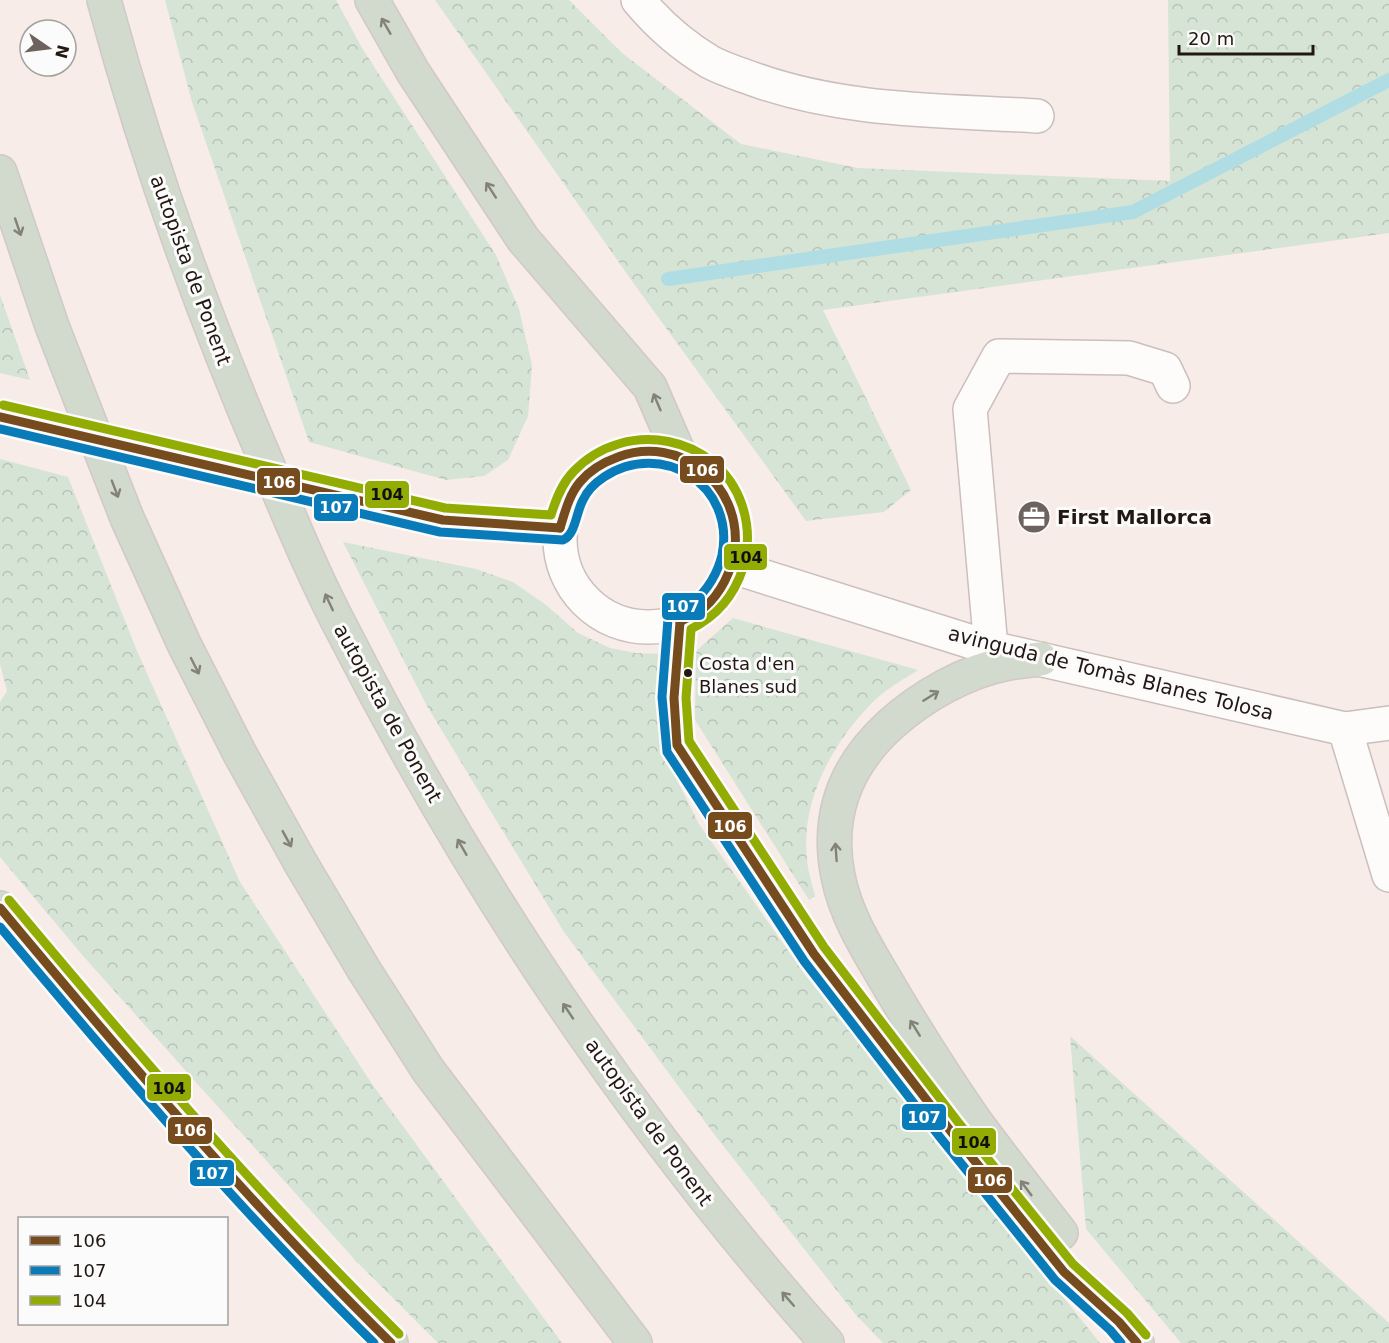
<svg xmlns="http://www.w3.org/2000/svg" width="1389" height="1343" font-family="'DejaVu Sans',sans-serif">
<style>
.forest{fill:url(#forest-crowns)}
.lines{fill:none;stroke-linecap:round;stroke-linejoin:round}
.stream{stroke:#b0dde4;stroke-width:14}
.minor-casing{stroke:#cabfbc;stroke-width:36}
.highway-casing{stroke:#d0c9c7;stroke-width:36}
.minor{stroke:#fefcfb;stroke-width:33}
.highway{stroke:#d2d9cd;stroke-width:33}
.minor-bridge-casing{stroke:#cabfbc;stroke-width:36;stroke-linecap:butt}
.minor-bridge{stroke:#fefcfb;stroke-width:33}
.bus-1-casing{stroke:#fbfbfb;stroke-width:14}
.bus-2-casing{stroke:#fbfbfb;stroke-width:14}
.bus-3-casing{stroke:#fbfbfb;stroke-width:14}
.bus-1{stroke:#764c1f;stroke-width:9}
.bus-2{stroke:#0a7bb9;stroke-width:9}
.bus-3{stroke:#92ac03;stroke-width:9}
.oneway{stroke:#838279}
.bus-dot{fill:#221713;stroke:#fbfbfb;stroke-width:2}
.labels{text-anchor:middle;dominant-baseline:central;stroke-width:6;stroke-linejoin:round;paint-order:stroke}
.bus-label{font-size:18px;fill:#221713;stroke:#fbfbfb;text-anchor:start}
.street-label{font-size:20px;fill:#221713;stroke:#fbfbfb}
.poi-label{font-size:20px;font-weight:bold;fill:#221713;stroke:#fbfbfb;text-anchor:start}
.line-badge{stroke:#fbfbfb;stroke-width:2}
.badge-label{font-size:16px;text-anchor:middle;font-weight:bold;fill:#fff}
.pale-badge-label{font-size:16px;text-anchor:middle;font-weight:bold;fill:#111}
</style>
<defs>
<pattern id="forest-crowns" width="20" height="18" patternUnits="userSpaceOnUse" patternTransform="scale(1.5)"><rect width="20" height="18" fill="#d6e4d5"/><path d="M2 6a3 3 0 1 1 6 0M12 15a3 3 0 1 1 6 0" fill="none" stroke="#b7c3b6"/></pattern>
</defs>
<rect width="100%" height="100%" fill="#f7ece7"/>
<!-- forest -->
<g class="forest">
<polygon points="165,0 336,0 362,48 496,255 519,309 532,365 528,416 508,460 484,476 446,480 309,442 192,102"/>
<polygon points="435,0 569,0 622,53 741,144 858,168 1170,181 1168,0 1389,0 1389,233 823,310 911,490 884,512 806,521 632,281"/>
<polygon points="0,295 30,380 0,373"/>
<polygon points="0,459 68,477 137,651 240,882 372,1084 562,1343 438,1343 355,1260 84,957 0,857 0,702 7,691 0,664"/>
<polygon points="343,542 476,569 513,582 546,605 578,633 610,648 636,653 665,654 660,746 699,824 806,976 1100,1343 883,1343 856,1315 714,1134 564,932 427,706"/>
<path d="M733,618L918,670C904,679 888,688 876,699C834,740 800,799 807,860C808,872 812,884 815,896L809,900L695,720L696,651Z"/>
<polygon points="1070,1036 1389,1323 1389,1343 1181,1343 1086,1229"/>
</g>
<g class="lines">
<!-- stream -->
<polyline class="stream" points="668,279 1133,212 1389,80"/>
<defs>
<g id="minor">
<path d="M638,0C658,24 683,46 710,62C723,69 739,74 753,79C844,112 942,110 1037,116"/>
<circle cx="648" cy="539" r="88"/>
<polyline points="421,515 443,520 560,528"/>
<polyline points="733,567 991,648 1345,729 1389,723"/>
<polyline points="991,648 970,409 999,356 1129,358 1165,369 1173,386"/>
<polyline points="1345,729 1389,875"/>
</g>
<g id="highway">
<path d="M104,0C147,160 203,315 268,466C292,523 316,581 345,635C475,890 637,1129 827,1343"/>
<polyline points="372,0 413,72 523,239 650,387 680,456"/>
<polyline points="0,172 52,326 127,518 184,644 240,754 300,862 364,970 428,1070 635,1343"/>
<polyline points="680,622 674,698 677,745 814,954 949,1129 1064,1272 1119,1322 1137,1343"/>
<path d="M1041,659C1031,660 1020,661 1009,663C966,671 922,696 890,725C845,766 826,816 838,876C846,918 871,955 892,991C918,1035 946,1079 975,1121C1003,1159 1032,1196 1061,1233"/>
<path d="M0,908C125,1058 251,1208 391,1343"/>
</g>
</defs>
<!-- minor casing -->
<use href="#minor" class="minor-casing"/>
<!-- highway casing -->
<use href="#highway" class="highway-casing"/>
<!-- minor -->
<use href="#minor" class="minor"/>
<!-- highway -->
<use href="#highway" class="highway"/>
<defs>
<polyline id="minor-bridge" points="0,417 421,515"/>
</defs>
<!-- minor-bridge casing -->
<use href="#minor-bridge" class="minor-bridge-casing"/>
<!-- minor-bridge -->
<use href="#minor-bridge" class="minor-bridge"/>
<defs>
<g id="bus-1">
<polyline points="0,417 443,520 560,528"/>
<path d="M560,528C565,512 569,495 580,482C590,470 604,462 618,457C680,434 741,484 735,548C732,571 721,593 704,608C697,614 688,617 680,622"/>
<polyline points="680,622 674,698 677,745 814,954 949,1129 1064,1272 1119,1322 1137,1343"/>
<path d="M0,908C125,1058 252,1206 391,1343"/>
</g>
<g id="bus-2">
<path d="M0,429L440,532L563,540C576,534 576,512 583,500C587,491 595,483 604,477C662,439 736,485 722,555C718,572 708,590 694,601C685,607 674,608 668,619L662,697L667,752L804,961L939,1136L1055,1280L1110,1330L1121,1343"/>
<path d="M0,927C120,1070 241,1212 374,1343"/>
</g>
<g id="bus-3">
<path d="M3,405L445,508L551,515C556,499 562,483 574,471C625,418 718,434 742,505C749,526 749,548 743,568C734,596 717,616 691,629L686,698L689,741L824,947L958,1122L1073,1264L1127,1313L1146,1335"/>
<path d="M9,900C134,1050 261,1197 399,1334"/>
</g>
</defs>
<!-- bus-1 casing -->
<use href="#bus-1" class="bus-1-casing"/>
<!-- bus-2 casing -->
<use href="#bus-2" class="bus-2-casing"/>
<!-- bus-3 casing -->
<use href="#bus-3" class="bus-3-casing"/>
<!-- bus-1 -->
<use href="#bus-1" class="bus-1"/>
<!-- bus-2 -->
<use href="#bus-2" class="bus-2"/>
<!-- bus-3 -->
<use href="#bus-3" class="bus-3"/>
</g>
<!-- one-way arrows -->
<defs><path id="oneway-shaft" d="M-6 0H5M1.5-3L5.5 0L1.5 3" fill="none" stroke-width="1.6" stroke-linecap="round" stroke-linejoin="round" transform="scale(1.5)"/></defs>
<g class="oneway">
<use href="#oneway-shaft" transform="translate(386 26) rotate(-120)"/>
<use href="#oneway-shaft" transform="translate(491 190) rotate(-123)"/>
<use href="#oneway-shaft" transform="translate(18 227) rotate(71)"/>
<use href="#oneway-shaft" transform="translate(657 402) rotate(-113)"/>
<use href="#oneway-shaft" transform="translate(115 489) rotate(69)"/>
<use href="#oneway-shaft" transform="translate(329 602) rotate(-115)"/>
<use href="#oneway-shaft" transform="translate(195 666) rotate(63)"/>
<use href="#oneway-shaft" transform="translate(931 696) rotate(-32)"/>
<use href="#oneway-shaft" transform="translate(287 839) rotate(61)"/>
<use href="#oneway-shaft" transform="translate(462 847) rotate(-120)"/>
<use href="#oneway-shaft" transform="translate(836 852) rotate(-94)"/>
<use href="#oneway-shaft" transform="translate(568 1011) rotate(-124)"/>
<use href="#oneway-shaft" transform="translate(915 1028) rotate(-122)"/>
<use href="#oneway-shaft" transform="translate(1026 1188) rotate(-127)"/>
<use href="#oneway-shaft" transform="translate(788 1299) rotate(-131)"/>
</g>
<!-- icons -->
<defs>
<symbol id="office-disc" viewBox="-11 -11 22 22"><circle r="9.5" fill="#6d625d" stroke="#fbfbfb"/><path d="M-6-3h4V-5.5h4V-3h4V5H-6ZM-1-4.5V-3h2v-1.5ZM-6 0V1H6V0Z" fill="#fff"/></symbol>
</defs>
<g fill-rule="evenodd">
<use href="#office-disc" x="1015" y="498" width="38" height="38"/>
</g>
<!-- markers -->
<circle class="bus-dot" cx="688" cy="673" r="5"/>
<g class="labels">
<!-- bus labels -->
<g class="bus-label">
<text x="699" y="663">Costa d'en<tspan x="699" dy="23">Blanes sud</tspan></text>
</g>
<!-- street labels -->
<g class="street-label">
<text transform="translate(191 270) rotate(70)">autopista de Ponent</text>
<text transform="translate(1111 673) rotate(14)">avinguda de Tomàs Blanes Tolosa</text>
<text transform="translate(388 713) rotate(61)">autopista de Ponent</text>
<text transform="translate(649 1122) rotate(54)">autopista de Ponent</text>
</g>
<!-- poi labels -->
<g class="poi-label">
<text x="1057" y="517">First Mallorca</text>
</g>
</g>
<g class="line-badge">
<rect x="679" y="455" width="46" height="29" rx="6" fill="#764c1f"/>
<rect x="256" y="467" width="45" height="29" rx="6" fill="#764c1f"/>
<rect x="364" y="480" width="46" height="29" rx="6" fill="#92ac03"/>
<rect x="313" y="493" width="46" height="29" rx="6" fill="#0a7bb9"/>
<rect x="723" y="543" width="45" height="28" rx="6" fill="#92ac03"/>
<rect x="661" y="592" width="45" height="29" rx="6" fill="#0a7bb9"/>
<rect x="707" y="811" width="46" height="29" rx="6" fill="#764c1f"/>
<rect x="146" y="1073" width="46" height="29" rx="6" fill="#92ac03"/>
<rect x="901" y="1103" width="46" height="28" rx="6" fill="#0a7bb9"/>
<rect x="167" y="1116" width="46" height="29" rx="6" fill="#764c1f"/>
<rect x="951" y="1127" width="46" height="29" rx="6" fill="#92ac03"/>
<rect x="189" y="1159" width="46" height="28" rx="6" fill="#0a7bb9"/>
<rect x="967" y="1166" width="46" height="28" rx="6" fill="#764c1f"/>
</g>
<g class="badge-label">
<text x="702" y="476">106</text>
<text x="279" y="488">106</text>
<text x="336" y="513">107</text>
<text x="683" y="612">107</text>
<text x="730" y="832">106</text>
<text x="924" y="1123">107</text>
<text x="190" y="1136">106</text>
<text x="212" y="1179">107</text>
<text x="990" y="1186">106</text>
</g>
<g class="pale-badge-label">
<text x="387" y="500">104</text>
<text x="746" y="563">104</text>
<text x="169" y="1094">104</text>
<text x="974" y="1148">104</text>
</g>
<!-- legend -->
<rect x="18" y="1217" width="210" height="108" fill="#fbfbfb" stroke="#a4a09e" stroke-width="1.5"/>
<rect x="30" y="1236" width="30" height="9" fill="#764c1f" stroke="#a4a09e" stroke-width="1.5"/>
<text x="72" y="1247" font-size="18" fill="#221713">106</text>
<rect x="30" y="1266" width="30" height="9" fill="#0a7bb9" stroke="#a4a09e" stroke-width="1.5"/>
<text x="72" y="1277" font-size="18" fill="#221713">107</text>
<rect x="30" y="1296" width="30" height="9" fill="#92ac03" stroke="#a4a09e" stroke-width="1.5"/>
<text x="72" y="1307" font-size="18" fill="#221713">104</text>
<!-- north arrow -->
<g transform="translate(48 48) rotate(104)"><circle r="28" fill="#fbfbfb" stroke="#a4a09e" stroke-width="1.5"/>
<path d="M0-4.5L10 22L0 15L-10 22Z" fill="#6d625d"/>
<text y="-9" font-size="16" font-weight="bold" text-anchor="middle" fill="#221713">N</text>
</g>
<!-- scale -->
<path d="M1179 45v9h134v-9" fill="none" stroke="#221713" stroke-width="3"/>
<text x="1188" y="45" font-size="18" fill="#221713" stroke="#fbfbfb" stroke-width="4.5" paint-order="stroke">20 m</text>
</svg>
